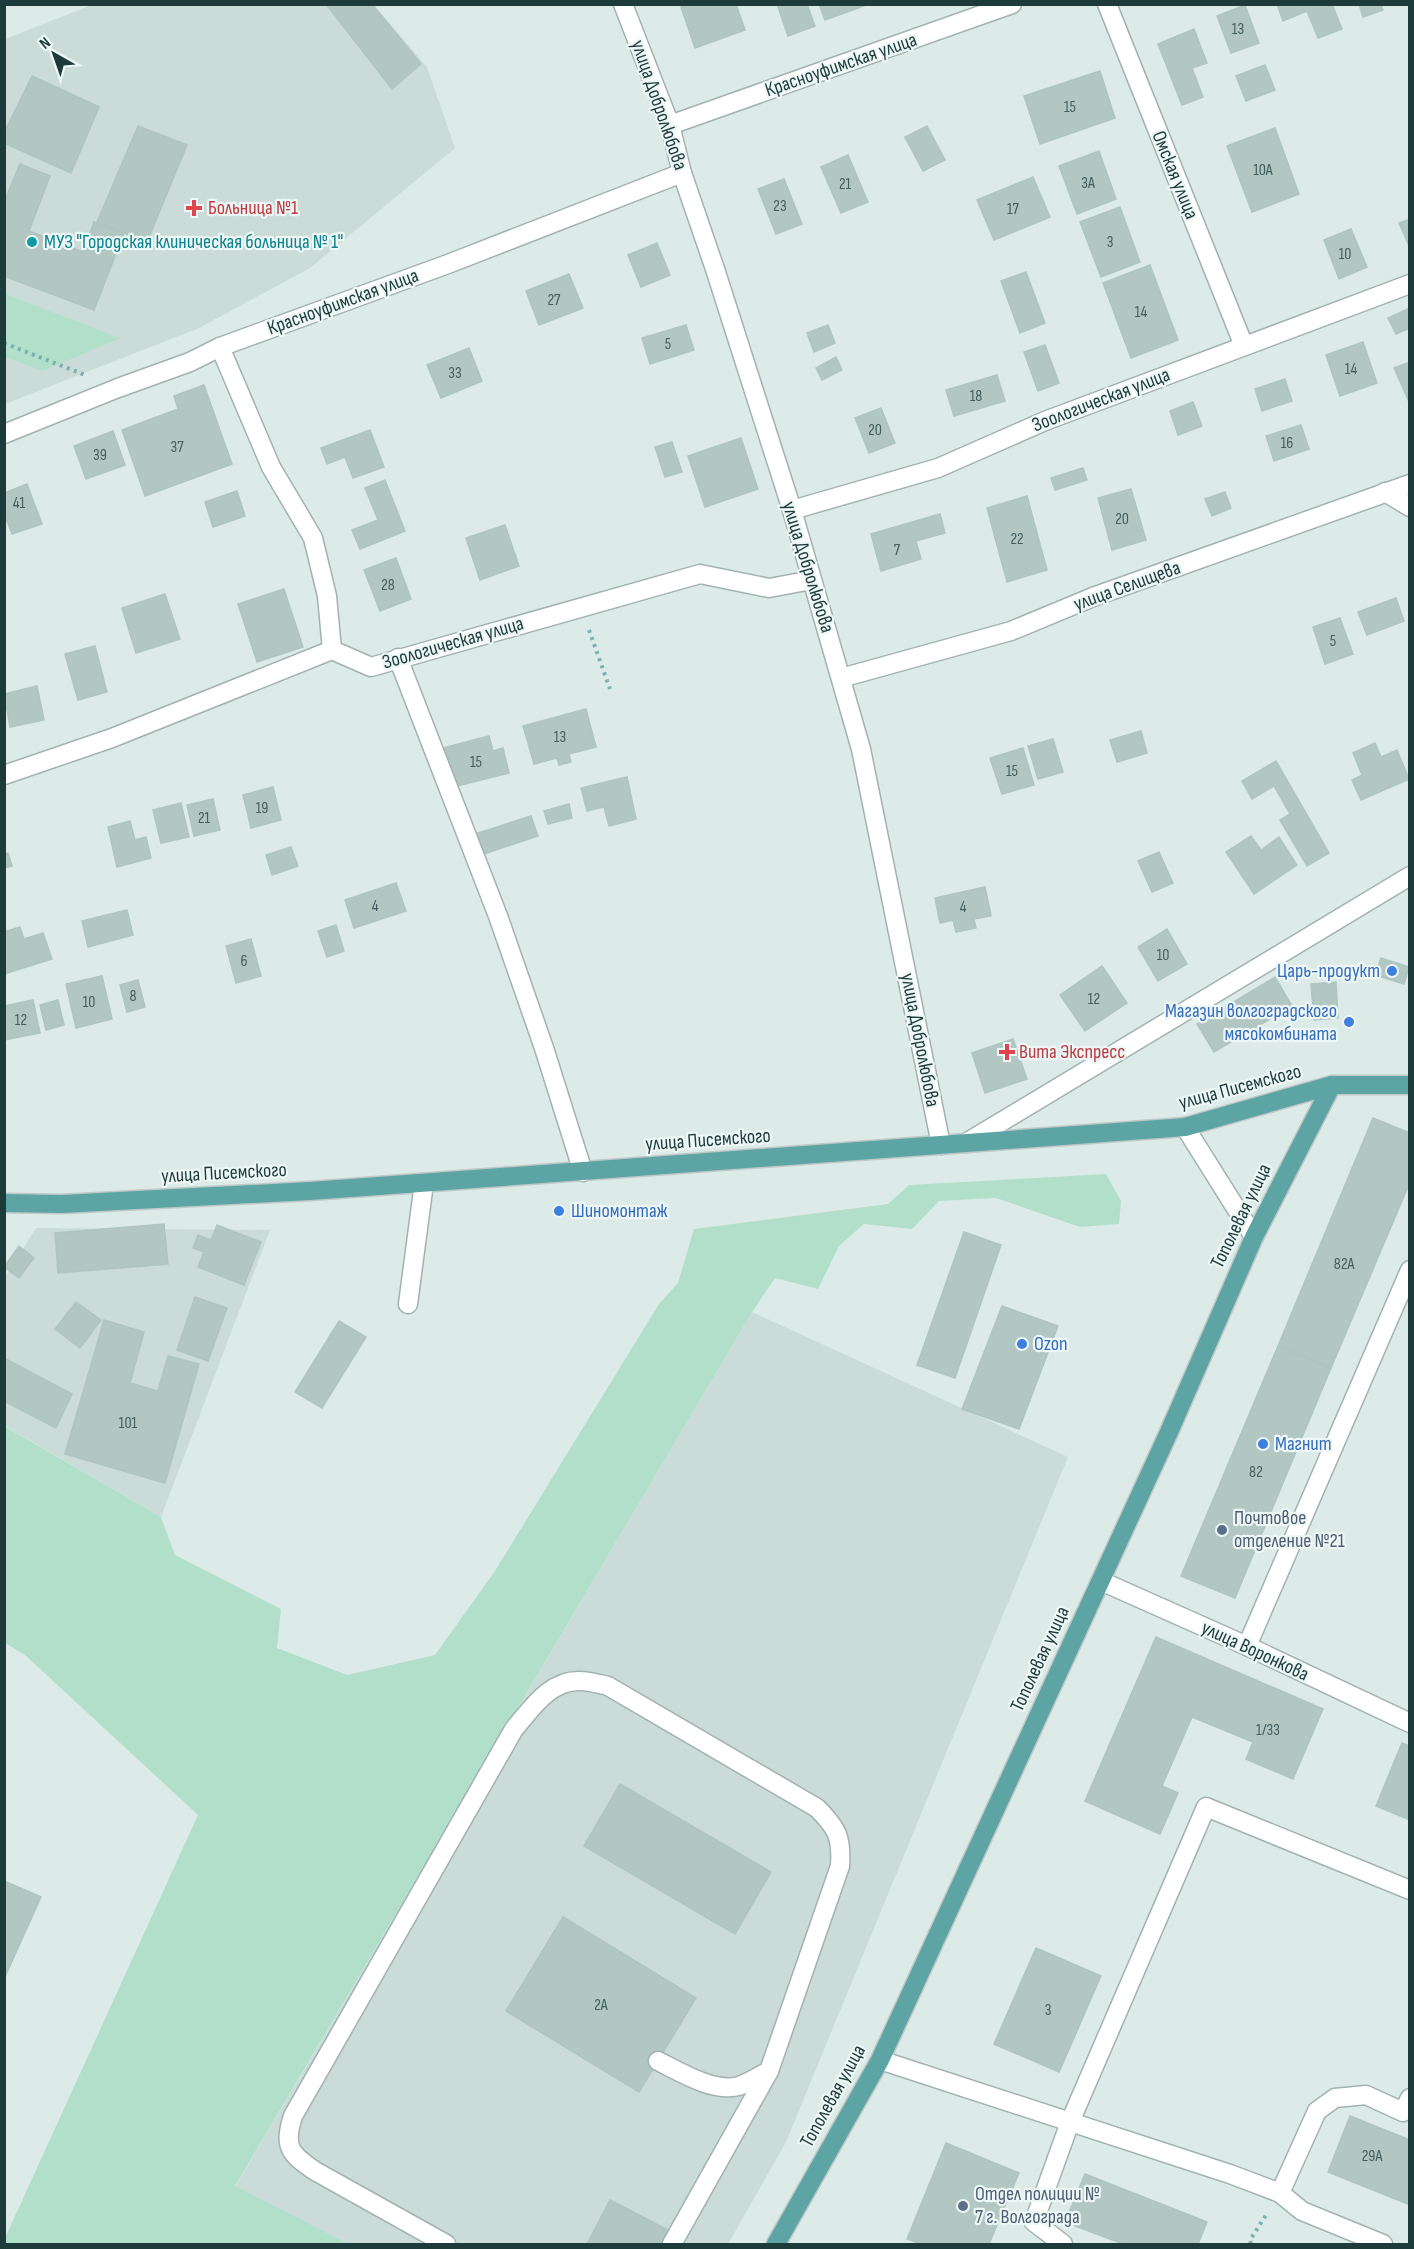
<svg xmlns="http://www.w3.org/2000/svg" width="1414" height="2249" font-family="'Sofia Sans Condensed',sans-serif">
<style>
.built{fill:#cbdbd7}
.green{fill:#b2dfc9}
.building{fill:#b2c6c2;stroke:#aec5c1;stroke-width:1.5}
.lines{fill:none;stroke-linecap:round;stroke-linejoin:round}
.minor-casing{stroke:#a0b3b1;stroke-width:21}
.major-casing{stroke:#c0c8c8;stroke-width:21}
.path{stroke:#79b2ae;stroke-width:4;stroke-dasharray:3 4.5;stroke-linecap:butt}
.minor{stroke:#fff;stroke-width:18}
.major{stroke:#5ca5a4;stroke-width:18}
.health-dot{fill:#e0444e;stroke:#edf7f5;stroke-width:2}
.culture-dot{fill:#0f9aa8;stroke:#edf7f5;stroke-width:2}
.shop-dot{fill:#3f7fe0;stroke:#edf7f5;stroke-width:2}
.service-dot{fill:#5c6f8a;stroke:#edf7f5;stroke-width:2}
.labels{text-anchor:middle;dominant-baseline:central;stroke-width:4.5;stroke-linejoin:round;paint-order:stroke}
.number-label{font-size:16px;fill:#425e5d}
.street-label{font-size:20px;fill:#1d3b3b;stroke:#edf7f5}
.health-label{font-size:20px;fill:#be3a42;stroke:#edf7f5;text-anchor:start}
.culture-label{font-size:20px;fill:#0d838f;stroke:#edf7f5;text-anchor:start}
.shop-label{font-size:20px;fill:#366cbe;stroke:#edf7f5;text-anchor:start}
.service-label{font-size:20px;fill:#4e5e75;stroke:#edf7f5;text-anchor:start}
</style>
<rect width="100%" height="100%" fill="#ddebe8"/>
<!-- built -->
<g class="built">
<polygon points="92,5 374,5 427,67 455,148 310,268 199,328 5,404 5,39"/>
<polygon points="36,1228 270,1230 161,1517 5,1426 5,1277"/>
<polygon points="752,1312 1068,1457 786,2142 728,2244 349,2244 235,2187"/>
</g>
<!-- green -->
<g class="green">
<polygon points="5,294 120,338 43,371 5,357"/>
<polygon points="1106,1174 1121,1201 1119,1224 1080,1227 996,1198 939,1201 912,1229 864,1224 839,1246 818,1289 775,1278 752,1312 235,2186 349,2244 5,2244 5,2238 198,1815 25,1655 5,1643 4,1426 161,1517 175,1555 281,1609 277,1648 347,1675 435,1655 495,1571 659,1304 678,1283 694,1229 888,1204 909,1185"/>
</g>
<!-- building -->
<g class="building">
<polygon points="326,4 372,4 421,64 392,89"/>
<polygon points="686,4 736,4 745,30 695,48 681,7"/>
<polygon points="777,4 807,4 815,26 788,36"/>
<polygon points="819,4 869,4 825,20"/>
<polygon points="1277,4 1332,4 1342,29 1318,38 1307,11 1283,21"/>
<polygon points="1359,4 1381,4 1383,10 1363,17"/>
<polygon points="1245,5 1259,43 1231,53 1217,16"/>
<polygon points="1194,29 1207,63 1192,68 1203,97 1182,105 1158,44"/>
<polygon points="1265,65 1275,90 1246,101 1236,76"/>
<polygon points="1100,71 1115,118 1040,144 1024,96"/>
<polygon points="32,76 99,107 71,173 4,143 4,133"/>
<polygon points="138,126 187,145 147,242 97,222"/>
<polygon points="927,126 945,160 923,171 905,137"/>
<polygon points="1275,128 1299,194 1252,212 1227,146"/>
<polygon points="1099,151 1116,199 1077,214 1059,166"/>
<polygon points="848,155 868,202 841,213 821,167"/>
<polygon points="20,164 50,176 29,231 83,252 94,222 124,233 94,310 4,276 4,202"/>
<polygon points="1033,177 1050,217 994,240 977,200"/>
<polygon points="784,179 802,224 776,234 758,189"/>
<polygon points="1120,207 1140,262 1101,277 1080,222"/>
<polygon points="1410,219 1410,248 1399,223"/>
<polygon points="1351,229 1367,267 1339,279 1324,240"/>
<polygon points="657,243 670,275 641,287 628,255"/>
<polygon points="1150,265 1178,340 1131,358 1103,283"/>
<polygon points="1026,272 1045,323 1020,333 1001,281"/>
<polygon points="569,274 583,308 539,325 526,291"/>
<polygon points="1410,308 1410,328 1396,334 1388,318"/>
<polygon points="686,325 694,350 650,364 642,338"/>
<polygon points="828,325 835,343 814,352 807,333"/>
<polygon points="1363,342 1377,383 1340,396 1326,355"/>
<polygon points="1045,345 1059,383 1038,391 1024,352"/>
<polygon points="469,348 482,381 441,398 427,365"/>
<polygon points="836,357 842,370 822,380 816,368"/>
<polygon points="1410,362 1410,404 1394,368"/>
<polygon points="997,375 1005,401 954,416 946,390"/>
<polygon points="1285,379 1292,401 1262,411 1255,389"/>
<polygon points="204,385 232,464 145,496 122,430 178,409 174,396"/>
<polygon points="1193,402 1202,426 1178,435 1170,411"/>
<polygon points="881,408 895,443 869,453 855,418"/>
<polygon points="1301,425 1309,449 1274,461 1266,436"/>
<polygon points="370,430 384,467 353,478 345,457 327,464 321,448"/>
<polygon points="113,431 125,465 86,479 74,446"/>
<polygon points="741,438 758,489 705,507 688,456"/>
<polygon points="672,442 682,472 665,477 655,447"/>
<polygon points="1083,468 1087,480 1055,490 1051,478"/>
<polygon points="385,480 405,531 360,549 352,530 378,520 365,488"/>
<polygon points="27,484 42,524 12,534 4,513 4,493"/>
<polygon points="1131,489 1146,540 1112,550 1098,498"/>
<polygon points="237,491 245,516 213,527 205,502"/>
<polygon points="1225,492 1231,508 1212,516 1205,499"/>
<polygon points="1027,496 1047,570 1007,582 987,508"/>
<polygon points="940,514 945,533 916,541 921,559 881,571 871,534"/>
<polygon points="505,525 519,566 480,580 466,538"/>
<polygon points="396,558 411,599 380,611 364,570"/>
<polygon points="284,589 303,647 257,662 238,604"/>
<polygon points="165,594 180,639 136,653 122,608"/>
<polygon points="1396,598 1404,621 1367,635 1358,612"/>
<polygon points="1340,618 1353,654 1325,664 1313,627"/>
<polygon points="95,646 107,692 78,700 65,654"/>
<polygon points="37,686 44,720 10,727 4,694"/>
<polygon points="586,709 596,747 569,754 571,762 559,765 557,758 534,764 523,726"/>
<polygon points="1141,731 1147,753 1117,762 1110,740"/>
<polygon points="489,736 493,751 503,748 509,773 453,787 443,748"/>
<polygon points="1053,739 1063,772 1038,779 1028,746"/>
<polygon points="1375,743 1381,757 1397,750 1409,779 1361,800 1352,780 1362,775 1353,753"/>
<polygon points="1023,748 1034,785 1002,794 990,758"/>
<polygon points="1276,761 1329,853 1307,866 1280,820 1290,814 1274,786 1252,799 1242,781"/>
<polygon points="627,777 636,819 609,826 604,807 587,811 581,788"/>
<polygon points="273,787 281,820 251,828 243,795"/>
<polygon points="213,799 220,830 194,836 187,805"/>
<polygon points="181,803 189,837 161,843 153,810"/>
<polygon points="569,804 572,818 548,824 544,811"/>
<polygon points="531,816 538,836 481,855 475,834"/>
<polygon points="130,821 135,840 146,837 151,858 117,867 108,827"/>
<polygon points="1251,836 1261,850 1279,837 1297,865 1254,894 1226,852"/>
<polygon points="291,847 298,866 272,875 266,855"/>
<polygon points="1159,852 1173,883 1152,892 1138,861"/>
<polygon points="8,853 12,866 4,868 4,854"/>
<polygon points="396,883 406,911 354,928 345,900"/>
<polygon points="985,887 991,916 974,919 976,928 956,932 953,920 940,923 935,898"/>
<polygon points="127,910 133,935 88,947 82,921"/>
<polygon points="336,925 344,951 327,957 318,931"/>
<polygon points="20,927 24,939 43,933 52,959 7,973 4,965 4,932"/>
<polygon points="1167,929 1187,964 1158,981 1138,947"/>
<polygon points="251,939 261,976 236,983 226,946"/>
<polygon points="1381,958 1409,967 1404,984 1375,975"/>
<polygon points="1102,966 1127,1003 1085,1031 1060,995"/>
<polygon points="102,976 112,1019 76,1028 66,984"/>
<polygon points="1275,977 1292,1006 1214,1052 1197,1024"/>
<polygon points="138,980 145,1007 127,1012 120,985"/>
<polygon points="1336,982 1338,1018 1314,1020 1311,984"/>
<polygon points="33,1000 40,1033 4,1040 4,1006"/>
<polygon points="58,1000 64,1025 46,1030 40,1005"/>
<polygon points="1013,1039 1027,1079 985,1093 972,1053"/>
<polygon points="1373,1118 1410,1133 1410,1182 1331,1368 1278,1346"/>
<polygon points="164,1224 168,1264 58,1273 55,1233"/>
<polygon points="217,1225 261,1242 244,1285 198,1267 204,1252 193,1248 198,1235 211,1240"/>
<polygon points="964,1232 1001,1245 955,1378 917,1365"/>
<polygon points="19,1246 34,1258 19,1278 4,1267"/>
<polygon points="195,1297 227,1308 208,1361 177,1350"/>
<polygon points="76,1302 101,1320 80,1348 55,1329"/>
<polygon points="1002,1306 1058,1326 1019,1429 962,1409"/>
<polygon points="104,1320 144,1332 130,1383 158,1391 168,1356 199,1364 165,1483 65,1454"/>
<polygon points="339,1321 366,1337 322,1408 295,1392"/>
<polygon points="1278,1346 1331,1368 1235,1598 1181,1576"/>
<polygon points="4,1358 72,1394 56,1428 4,1401"/>
<polygon points="1156,1637 1323,1709 1293,1779 1246,1759 1253,1742 1192,1717 1162,1786 1178,1793 1160,1834 1085,1801"/>
<polygon points="1402,1743 1410,1746 1410,1820 1376,1806"/>
<polygon points="620,1784 771,1872 735,1934 584,1846"/>
<polygon points="4,1881 41,1897 4,1979"/>
<polygon points="563,1917 696,1998 639,2092 506,2011"/>
<polygon points="1036,1948 1101,1976 1059,2072 994,2044"/>
<polygon points="1350,2116 1410,2140 1410,2205 1328,2172"/>
<polygon points="946,2143 1019,2173 989,2244 921,2244 907,2239"/>
<polygon points="1085,2174 1207,2222 1198,2244 1123,2244 1065,2222"/>
<polygon points="610,2200 670,2231 663,2244 587,2244"/>
</g>
<g class="lines">
<defs>
<g id="minor">
<polyline points="623,4 670,125 682,173 715,269 792,510 861,749 941,1145"/>
<polyline points="1107,4 1244,346"/>
<polyline points="670,125 1012,4"/>
<polyline points="220,347 271,467 313,538 327,596 332,650"/>
<polyline points="4,434 118,388 190,362 220,347 448,264 682,173"/>
<polyline points="1385,492 1410,507"/>
<polyline points="792,510 938,468 1045,421 1410,284"/>
<polyline points="398,658 498,916 544,1048 583,1172"/>
<polyline points="841,678 1011,631 1093,597 1410,484"/>
<polyline points="4,775 112,738 332,650 371,667 700,574 769,588 812,580"/>
<polyline points="1185,1127 1254,1237"/>
<polyline points="966,1143 1410,876"/>
<polyline points="408,1304 424,1183"/>
<polyline points="1101,1581 1247,1646 1410,1723"/>
<polyline points="1247,1646 1410,1270"/>
<polyline points="880,2060 1230,2174 1280,2193 1302,2211 1383,2244"/>
<polyline points="1280,2193 1317,2111 1335,2098 1366,2095 1403,2112 1410,2098"/>
<path d="M446,2244L315,2171C290,2154 283,2147 293,2116L514,1729C532,1708 550,1680 580,1681C589,1681 599,1684 608,1686L817,1808C837,1828 842,1837 840,1866L769,2071C759,2076 749,2083 739,2086C714,2093 680,2072 658,2061"/>
<polyline points="672,2244 769,2071"/>
<polyline points="1063,2244 1034,2222 1070,2122 1206,1807 1410,1890"/>
</g>
<g id="major">
<polyline points="4,1203 62,1204 310,1191 1185,1127 1332,1085 1410,1085"/>
<polyline points="776,2244 880,2060 1169,1432 1254,1237 1332,1085"/>
</g>
</defs>
<!-- minor casing -->
<use href="#minor" class="minor-casing"/>
<!-- major casing -->
<use href="#major" class="major-casing"/>
<!-- path -->
<g class="path">
<polyline points="4,343 85,375"/>
<polyline points="589,630 610,689"/>
<polyline points="1251,2244 1250,2240 1268,2212"/>
</g>
<!-- minor -->
<use href="#minor" class="minor"/>
<!-- major -->
<use href="#major" class="major"/>
</g>
<!-- markers -->
<g class="health-dot">
<path d="M191 199h6v6h6v6h-6v6h-6v-6h-6v-6h6z"/>
<path d="M1004 1043h6v6h6v6h-6v6h-6v-6h-6v-6h6z"/>
</g>
<circle class="culture-dot" cx="32" cy="242" r="6"/>
<g class="shop-dot">
<circle cx="1392" cy="971" r="6"/>
<circle cx="1349" cy="1022" r="6"/>
<circle cx="559" cy="1211" r="6"/>
<circle cx="1022" cy="1344" r="6"/>
<circle cx="1263" cy="1444" r="6"/>
</g>
<g class="service-dot">
<circle cx="1222" cy="1530" r="6"/>
<circle cx="963" cy="2206" r="6"/>
</g>
<g class="labels">
<!-- number labels -->
<g class="number-label">
<text x="1238" y="29">13</text>
<text x="1070" y="107">15</text>
<text x="1263" y="170">10А</text>
<text x="1088" y="183">3А</text>
<text x="845" y="184">21</text>
<text x="780" y="206">23</text>
<text x="1013" y="209">17</text>
<text x="1110" y="242">3</text>
<text x="1345" y="254">10</text>
<text x="554" y="300">27</text>
<text x="1141" y="312">14</text>
<text x="668" y="344">5</text>
<text x="1351" y="369">14</text>
<text x="455" y="373">33</text>
<text x="976" y="396">18</text>
<text x="875" y="430">20</text>
<text x="1287" y="443">16</text>
<text x="177" y="447">37</text>
<text x="100" y="455">39</text>
<text x="19" y="503">41</text>
<text x="1122" y="519">20</text>
<text x="1017" y="539">22</text>
<text x="897" y="550">7</text>
<text x="388" y="585">28</text>
<text x="1333" y="641">5</text>
<text x="560" y="737">13</text>
<text x="476" y="762">15</text>
<text x="1012" y="771">15</text>
<text x="262" y="808">19</text>
<text x="204" y="818">21</text>
<text x="375" y="906">4</text>
<text x="963" y="907">4</text>
<text x="1163" y="955">10</text>
<text x="244" y="961">6</text>
<text x="133" y="996">8</text>
<text x="1094" y="999">12</text>
<text x="89" y="1002">10</text>
<text x="21" y="1020">12</text>
<text x="1344" y="1264">82А</text>
<text x="128" y="1423">101</text>
<text x="1256" y="1472">82</text>
<text x="1268" y="1730">1/33</text>
<text x="601" y="2005">2А</text>
<text x="1048" y="2010">3</text>
<text x="1372" y="2156">29А</text>
</g>
<!-- street labels -->
<g class="street-label">
<text transform="translate(841 65) rotate(-19)">Красноуфимская улица</text>
<text transform="translate(659 105) rotate(71)">улица Добролюбова</text>
<text transform="translate(1175 175) rotate(68)">Омская улица</text>
<text transform="translate(343 302) rotate(-20)">Красноуфимская улица</text>
<text transform="translate(1101 400) rotate(-21)">Зоологическая улица</text>
<text transform="translate(808 567) rotate(73)">улица Добролюбова</text>
<text transform="translate(1127 586) rotate(-20)">улица Селищева</text>
<text transform="translate(453 643) rotate(-16)">Зоологическая улица</text>
<text transform="translate(920 1040) rotate(79)">улица Добролюбова</text>
<text transform="translate(1240 1087) rotate(-15)">улица Писемского</text>
<text transform="translate(708 1140) rotate(-4)">улица Писемского</text>
<text transform="translate(224 1173) rotate(-3)">улица Писемского</text>
<text transform="translate(1241 1216) rotate(-64)">Тополевая улица</text>
<text transform="translate(1255 1651) rotate(25)">улица Воронкова</text>
<text transform="translate(1040 1659) rotate(-65)">Тополевая улица</text>
<text transform="translate(833 2096) rotate(-61)">Тополевая улица</text>
</g>
<!-- health labels -->
<g class="health-label">
<text x="208" y="208">Больница №1</text>
<text x="1019" y="1052">Вита Экспресс</text>
</g>
<!-- culture labels -->
<g class="culture-label">
<text x="44" y="242">МУЗ "Городская клиническая больница № 1"</text>
</g>
<!-- shop labels -->
<g class="shop-label">
<text x="1380" y="971" text-anchor="end">Царь-продукт</text>
<text x="1337" y="1011" text-anchor="end">Магазин волгоградского<tspan x="1337" dy="23">мясокомбината</tspan></text>
<text x="571" y="1211">Шиномонтаж</text>
<text x="1034" y="1344">Ozon</text>
<text x="1275" y="1444">Магнит</text>
</g>
<!-- service labels -->
<g class="service-label">
<text x="1234" y="1518">Почтовое<tspan x="1234" dy="23">отделение №21</tspan></text>
<text x="975" y="2194">Отдел полиции №<tspan x="975" dy="23">7 г. Волгограда</tspan></text>
</g>
</g>
<!-- border -->
<rect width="1414" height="2249" fill="none" stroke="#1d3b3b" stroke-width="12"/>
<!-- north arrow -->
<g transform="translate(54 54) rotate(320)" stroke="#edf7f5" stroke-width="4.5" paint-order="stroke">
<path d="M0-4.5L10 22L0 15L-10 22Z" fill="#1d3b3b"/>
<text y="-9" font-size="16" font-weight="bold" text-anchor="middle" fill="#1d3b3b">N</text>
</g>
</svg>
